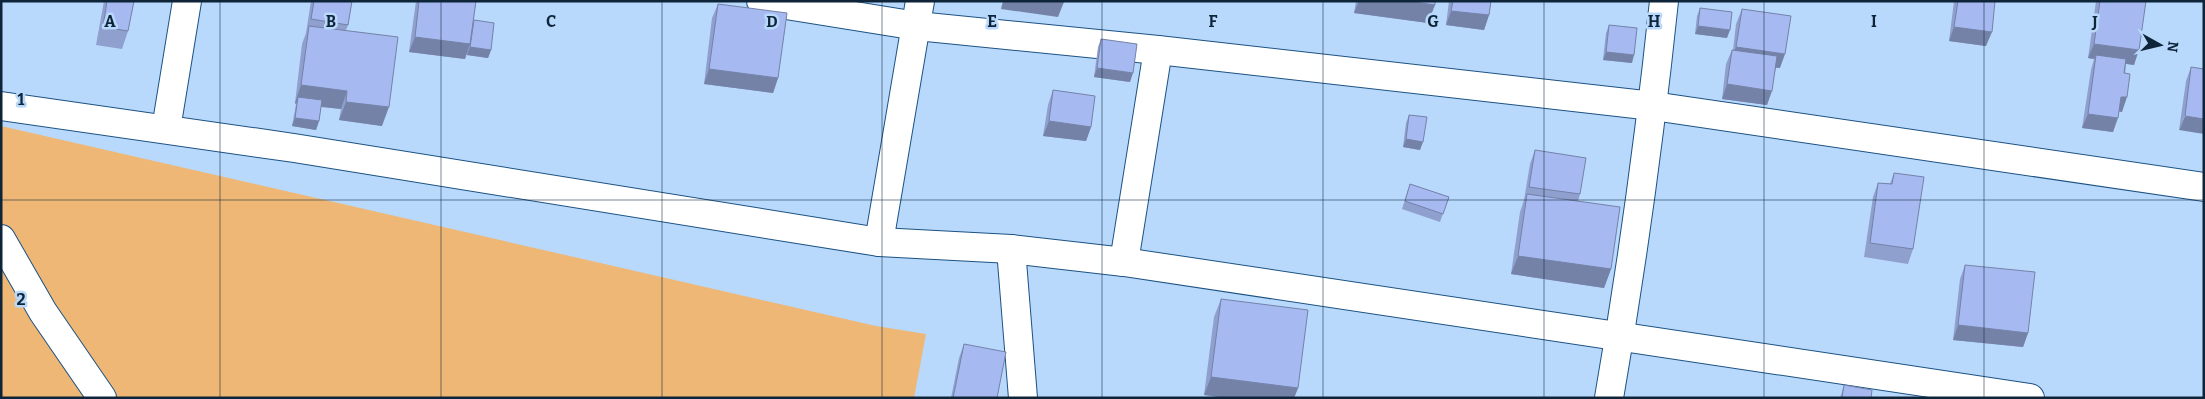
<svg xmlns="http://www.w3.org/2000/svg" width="2205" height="399" font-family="Bitter,serif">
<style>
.green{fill:#eeb775}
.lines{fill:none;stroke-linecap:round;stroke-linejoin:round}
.minor-casing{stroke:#1c5283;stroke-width:30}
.minor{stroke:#fff;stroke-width:28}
.wall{fill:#8f9fce}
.shaded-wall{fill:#7482a8}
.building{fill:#a6b9f0;stroke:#7482a8}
.grid{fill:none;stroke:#0e2439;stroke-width:1;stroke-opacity:0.55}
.grid-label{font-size:16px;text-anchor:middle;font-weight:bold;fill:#0e2439;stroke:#b8d9fc;stroke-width:5;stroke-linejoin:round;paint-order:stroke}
</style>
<rect width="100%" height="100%" fill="#b8d9fc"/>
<!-- green -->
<polygon class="green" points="1,126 876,326 926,334 914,398 1,398"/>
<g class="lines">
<defs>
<g id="minor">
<polyline points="761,1 917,26 1158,50 1653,106 2204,187"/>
<polyline points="1,106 294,148 879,242 1011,249 1124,262 2030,398"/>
<polyline points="166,129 187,1"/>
<polyline points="1,239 43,312 102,398"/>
<polyline points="879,242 920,1"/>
<polyline points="1011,249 1023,398"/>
<polyline points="1124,262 1158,50"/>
<path d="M1609,398C1632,266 1650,134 1664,1"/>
</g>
</defs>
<!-- minor casing -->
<use href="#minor" class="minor-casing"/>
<!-- minor -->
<use href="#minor" class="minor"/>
</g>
<!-- wall -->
<g class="wall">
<polygon points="104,1 134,1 128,31 122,49 96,45"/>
<polygon points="311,1 352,1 348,25 346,30 382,126 339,120 341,109 321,107 319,121 316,130 292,126 296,104 295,103 302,44 306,33"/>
<polygon points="416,1 476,1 473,22 491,50 488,58 467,55 467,52 465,59 409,52"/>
<polygon points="1356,1 1435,1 1428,23 1354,13"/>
<polygon points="1449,1 1491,1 1489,15 1484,30 1446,25"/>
<polygon points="1954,1 1995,1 1986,46 1949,41"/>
<polygon points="2096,1 2146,1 2134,65 2126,64 2122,112 2119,111 2113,132 2082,128 2091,70 2094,59 2088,58"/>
<polygon points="718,4 778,78 773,93 704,84 712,18"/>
<polygon points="1700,8 1727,38 1695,34 1697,16"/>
<polygon points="1742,9 1780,68 1776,68 1767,105 1722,99 1726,64 1732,50 1733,50 1736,24"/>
<polygon points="1609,25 1632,63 1603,60 1606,33"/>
<polygon points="1101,39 1130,82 1094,77 1098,47"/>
<polygon points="2191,67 2204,69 2179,130 2186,81"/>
<polygon points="1053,90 1091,127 1086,141 1043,136 1048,105"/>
<polygon points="1409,115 1420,150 1403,147 1406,123"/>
<polygon points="1535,150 1580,194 1578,201 1611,269 1604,288 1511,274 1520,212 1524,200 1530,164"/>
<polygon points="1894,173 1913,249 1908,264 1864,257 1873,197 1878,183 1890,184"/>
<polygon points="1410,184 1449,197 1440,222 1402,209"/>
<polygon points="1965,265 2028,333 2023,347 1953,340 1960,279"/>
<polygon points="1221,299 1298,388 1294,398 1227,398 1204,395 1214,317"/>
<polygon points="964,344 997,398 951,398 959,358"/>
<polygon points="1844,385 1871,398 1840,398"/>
</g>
<!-- shaded-wall -->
<g class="shaded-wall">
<polygon points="1003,1 1057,1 1064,2 1058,17 1001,9"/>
<polygon points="1359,1 1407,1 1435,5 1428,23 1354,13"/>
<polygon points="1451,11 1489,15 1484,30 1446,25"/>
<polygon points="1698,26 1730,30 1727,38 1695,34"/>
<polygon points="1954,27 1992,32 1986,46 1949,41"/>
<polygon points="415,37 470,44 465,59 409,52"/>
<polygon points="2094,44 2139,50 2134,65 2095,59 2096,55 2094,59 2088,58"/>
<polygon points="470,47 491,50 488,58 467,55"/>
<polygon points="1736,47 1785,54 1780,68 1731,61"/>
<polygon points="1606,52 1634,55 1632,63 1603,60"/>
<polygon points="1097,68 1133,73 1130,82 1094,77"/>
<polygon points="709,69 778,78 773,93 704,84"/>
<polygon points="1727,84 1772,91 1767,105 1722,99"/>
<polygon points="301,85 347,91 341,109 297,104 298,97 296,104 295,103"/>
<polygon points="2121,97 2127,97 2122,112 2116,111"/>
<polygon points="346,102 389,107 382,126 339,120"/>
<polygon points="2088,114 2118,118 2113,132 2082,128"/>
<polygon points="2185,116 2204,119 2204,134 2179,130"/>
<polygon points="295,118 319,121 316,130 292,126"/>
<polygon points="1049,121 1091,127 1086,141 1043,136"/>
<polygon points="1406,139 1423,142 1420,150 1403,147"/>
<polygon points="1518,256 1611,269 1604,288 1511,274"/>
<polygon points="1958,325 2028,333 2023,347 1953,340"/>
<polygon points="1211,377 1298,388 1294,398 1227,398 1204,395"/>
</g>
<!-- building -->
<g class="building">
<polygon points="107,1 134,1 128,31 103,27"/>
<polygon points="314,1 352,1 348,25 311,19"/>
<polygon points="419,1 476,1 470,44 415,37"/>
<polygon points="1407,1 1435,1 1435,5"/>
<polygon points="1453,1 1491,1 1489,15 1451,11"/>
<polygon points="1958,1 1995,1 1992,32 1954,27"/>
<polygon points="2100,1 2146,1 2139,50 2094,44"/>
<polygon points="718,4 787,13 778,78 709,69"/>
<polygon points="1700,8 1732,12 1730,30 1698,26"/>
<polygon points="1742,9 1791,16 1785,54 1736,47"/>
<polygon points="474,20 494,23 491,50 470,47"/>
<polygon points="1609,25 1637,28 1634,55 1606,52"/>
<polygon points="309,26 398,37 389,107 346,102 347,91 301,85"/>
<polygon points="1101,39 1137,44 1133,73 1097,68"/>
<polygon points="1732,50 1777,56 1772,91 1727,84"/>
<polygon points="2096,55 2126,59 2124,73 2130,74 2127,97 2121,97 2118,118 2088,114"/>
<polygon points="2191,67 2204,69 2204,119 2185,116"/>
<polygon points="1053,90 1095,96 1091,127 1049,121"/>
<polygon points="298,97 322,100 319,121 295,118"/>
<polygon points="1409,115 1427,117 1423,142 1406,139"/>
<polygon points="1535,150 1586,158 1580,194 1529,187"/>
<polygon points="1894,173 1924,177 1913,249 1870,243 1878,183 1892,184"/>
<polygon points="1410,184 1449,197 1443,214 1405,201"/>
<polygon points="1527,194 1620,207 1611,269 1518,256"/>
<polygon points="1965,265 2035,272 2028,333 1958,325"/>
<polygon points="1221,299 1308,310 1298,388 1211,377"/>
<polygon points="964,344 1006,352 997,398 953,398"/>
<polygon points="1844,385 1872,390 1871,398 1842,398"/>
</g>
<!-- grid -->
<path class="grid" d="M220,1V398M441,1V398M662,1V398M882,1V398M1102,1V398M1323,1V398M1544,1V398M1764,1V398M1984,1V398M1,200H2204"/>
<g class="grid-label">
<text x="110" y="27">A</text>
<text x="331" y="27">B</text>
<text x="551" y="27">C</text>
<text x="772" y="27">D</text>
<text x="992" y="27">E</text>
<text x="1213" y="27">F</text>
<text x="1433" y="27">G</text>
<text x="1654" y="27">H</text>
<text x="1874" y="27">I</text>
<text x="2095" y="27">J</text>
<text x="21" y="105">1</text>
<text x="21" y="305">2</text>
</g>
<!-- border -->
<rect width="2205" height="399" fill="none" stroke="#0e2439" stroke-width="5"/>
<!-- north arrow -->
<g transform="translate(2160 45) rotate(98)" stroke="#b8d9fc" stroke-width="4" paint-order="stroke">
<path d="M0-4L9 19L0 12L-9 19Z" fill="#0e2439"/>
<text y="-8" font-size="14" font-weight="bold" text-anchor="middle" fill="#0e2439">N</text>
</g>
</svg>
